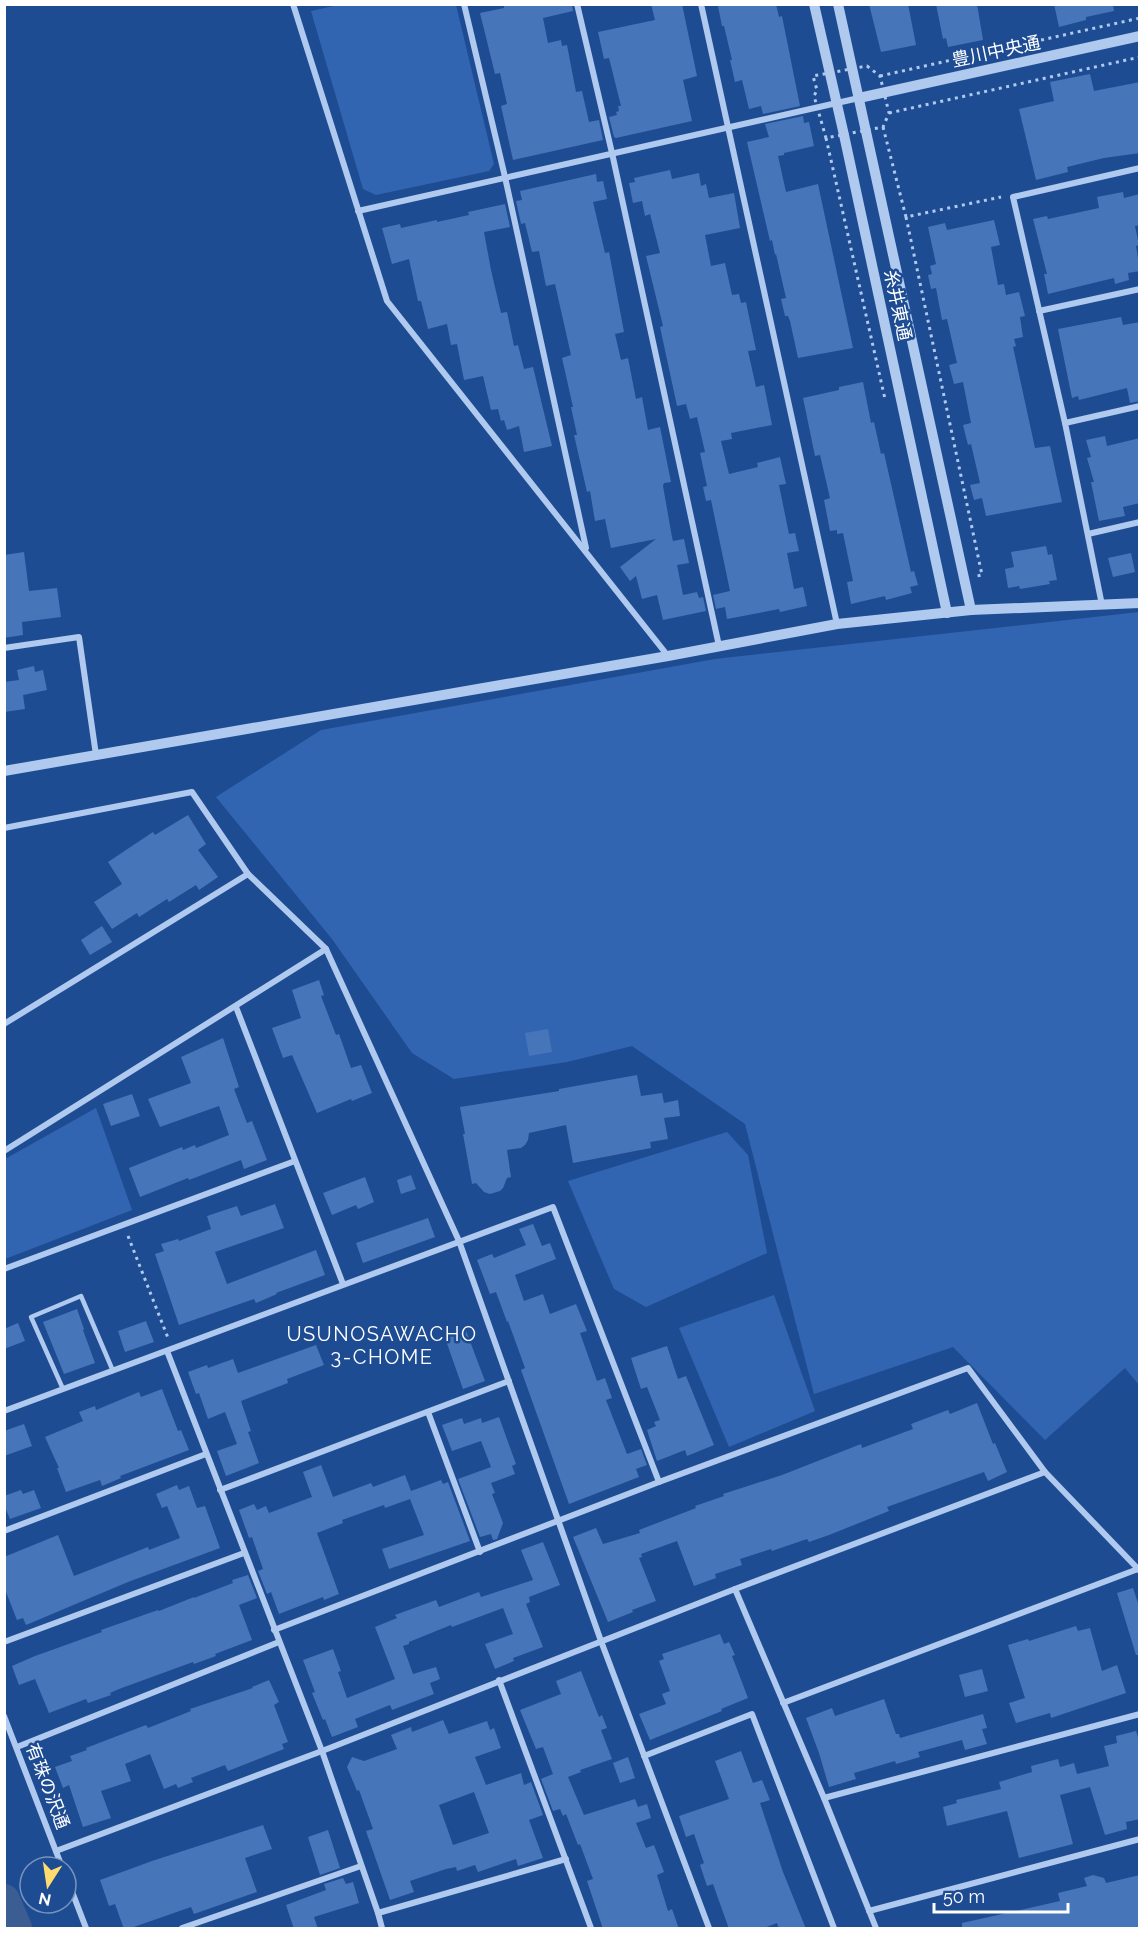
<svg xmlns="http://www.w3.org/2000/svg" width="1144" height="1933" font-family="Raleway,'Noto Sans JP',sans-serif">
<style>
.green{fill:#3265b1}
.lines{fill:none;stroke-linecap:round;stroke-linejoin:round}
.river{stroke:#3c5d91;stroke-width:32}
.building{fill:#4675ba;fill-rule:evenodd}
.path{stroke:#b0c9ee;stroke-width:3;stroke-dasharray:3 4.5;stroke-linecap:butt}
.service{stroke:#b0c9ee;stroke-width:4.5}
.minor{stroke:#b0c9ee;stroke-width:6}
.tertiary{stroke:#b0c9ee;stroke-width:10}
.labels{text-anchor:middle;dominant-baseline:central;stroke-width:5;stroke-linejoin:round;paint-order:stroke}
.street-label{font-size:18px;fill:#fff;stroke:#1e4c93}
.neighbourhood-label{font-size:20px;letter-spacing:1.5px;fill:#fff;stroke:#1e4c93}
</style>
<rect width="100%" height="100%" fill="#1e4c93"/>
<!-- green -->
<g class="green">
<polygon points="338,5 456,5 494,164 489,171 376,195 363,189 311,11"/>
<polygon points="1139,612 1139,1385 1125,1368 1045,1440 953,1347 814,1394 745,1124 632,1046 567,1062 454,1079 412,1053 332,939 216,797 321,730 715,659"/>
<polygon points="96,1108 132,1210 5,1259 5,1159"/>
<polygon points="727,1132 748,1155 767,1253 646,1307 614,1289 568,1181"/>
<polygon points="774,1295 815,1411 729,1447 679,1328"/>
</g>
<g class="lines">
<!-- river -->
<polyline class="river" points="4,1900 16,1928"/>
</g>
<!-- building -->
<g class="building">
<polygon points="504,4 572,4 573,11 543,18 548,43 561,40 562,46 567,45 576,92 582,91 589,122 599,120 603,140 513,160 501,106 507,104 500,73 495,74 480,13 504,8"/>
<polygon points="651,4 682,4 697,76 683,80 692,121 616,138 614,137 609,117 617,115 616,112 619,111 618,106 621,106 609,58 604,59 598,32 655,20"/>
<polygon points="726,4 776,4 779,17 782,16 800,106 763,114 761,106 749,109 742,80 735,82 730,60 732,60 724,26 722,26 718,6"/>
<polygon points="869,4 908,4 916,45 881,52"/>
<polygon points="936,4 977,4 983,40 948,47 946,38 943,39"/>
<polygon points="1054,4 1113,4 1114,11 1086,17 1086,20 1059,27"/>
<polygon points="1090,74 1094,91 1140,82 1140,153 1104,158 1067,167 1068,172 1036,180 1019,109 1054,101 1050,82"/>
<polygon points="803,116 804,123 809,122 814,146 784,153 784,155 778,156 786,192 818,184 853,348 798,358 790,321 788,316 785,316 781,299 786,298 776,254 775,255 772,240 770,241 747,142 769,137 765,124"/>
<polygon points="670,170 672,179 699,173 701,186 706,184 709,198 734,193 740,228 705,235 711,266 725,263 732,295 739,294 741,303 746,302 756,350 748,351 756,387 764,385 772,425 731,433 732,439 721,441 729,474 758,467 757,463 780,457 786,484 779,485 789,534 795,533 799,551 787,553 794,589 803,587 807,606 780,612 779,609 727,619 725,607 716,609 713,595 730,591 711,500 706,501 703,487 707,486 700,453 705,452 697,417 690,419 686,404 677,406 660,327 663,326 646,256 660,253 650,214 645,216 642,201 633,203 629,183 635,182 634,178"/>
<polygon points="596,174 597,182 603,181 607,199 593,202 605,253 609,252 624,332 615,334 621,360 628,358 636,399 642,397 648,430 660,427 671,482 664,483 663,486 672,537 673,541 684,539 689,563 677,565 683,595 697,592 699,598 703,597 706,611 663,620 657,595 642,599 636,576 630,581 620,567 656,539 611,548 605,519 595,521 590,491 587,492 574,435 577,435 571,407 573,407 562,358 571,355 555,284 546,286 539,251 532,252 525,223 521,224 516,201 522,200 520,191"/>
<polygon points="1123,192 1124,198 1140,194 1140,225 1135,226 1139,245 1136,246 1140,271 1128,273 1129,280 1115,284 1114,278 1048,294 1044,274 1047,274 1033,219 1047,216 1048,219 1099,208 1097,197"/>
<polygon points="505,204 510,227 484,232 491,270 501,313 507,312 514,346 518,345 524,369 533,367 552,446 524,452 519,426 507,430 504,420 501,421 498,409 491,410 483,376 464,380 457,344 451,345 447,324 428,329 421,301 418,301 409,259 392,264 382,228 400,224 401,228 437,220 437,222 469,215 468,212"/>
<polygon points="994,220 1000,245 991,247 998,285 1004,284 1006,295 1019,292 1025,316 1020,317 1023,337 1014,339 1016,346 1013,347 1035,448 1050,446 1062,502 986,516 982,498 974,500 970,485 980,483 971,444 968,445 963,425 971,423 963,382 954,384 949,365 957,363 947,319 942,320 936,288 931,289 928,275 932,274 930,266 936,264 928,227 945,223 947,230"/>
<polygon points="1121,317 1123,325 1140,322 1140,401 1130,403 1127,388 1079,400 1078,396 1072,398 1058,329"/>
<polygon points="863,382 871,423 874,422 881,454 884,453 911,572 914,571 918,585 910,587 912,593 886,600 885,596 851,604 847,582 853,581 843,533 837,534 837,530 830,531 824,500 830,498 820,455 815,456 803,398 839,390 839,387"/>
<polygon points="1105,436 1107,446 1140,438 1140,503 1123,507 1125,516 1099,521 1091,482 1094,482 1087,458 1091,457 1086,440"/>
<polygon points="1046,546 1048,555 1052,554 1057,580 1049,581 1050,584 1020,589 1019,586 1008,588 1005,569 1014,567 1011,552"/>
<polygon points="24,552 29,591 57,588 61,617 22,622 23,635 4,638 4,555"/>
<polygon points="1131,553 1135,572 1113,577 1108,558"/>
<polygon points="34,666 35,672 43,670 47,690 23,695 25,709 4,712 4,682 19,680 17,670"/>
<polygon points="188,815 206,844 198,850 218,877 199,890 196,885 169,902 167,899 139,917 137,913 112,929 94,902 122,884 108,862 153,832 155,835"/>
<polygon points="102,926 112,942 90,955 81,940"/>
<polygon points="319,980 324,995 321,996 336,1035 339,1034 351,1068 361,1065 372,1093 352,1101 351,1099 317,1113 292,1055 283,1058 272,1028 301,1018 292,990"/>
<polygon points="548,1029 552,1052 529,1056 525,1033"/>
<polygon points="223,1038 239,1087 234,1089 247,1123 252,1121 267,1160 244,1169 241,1160 189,1180 188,1178 140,1197 129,1168 182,1147 183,1150 195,1145 196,1148 229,1135 219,1106 160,1127 148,1099 191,1083 181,1057"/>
<polygon points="637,1075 641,1096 662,1093 664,1103 678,1100 680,1116 664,1118 668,1139 650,1142 651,1148 573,1163 566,1125 529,1133 528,1140 525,1145 521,1148 507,1150 511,1177 507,1178 503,1188 500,1191 490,1194 484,1192 476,1183 472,1184 463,1134 465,1134 460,1107 559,1091 559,1089"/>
<polygon points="132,1094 140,1116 111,1126 103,1104"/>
<polygon points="411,1175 416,1189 401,1194 397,1180"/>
<polygon points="365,1177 374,1202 358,1209 356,1205 332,1215 323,1193"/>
<polygon points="275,1204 284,1228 215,1252 227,1284 316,1250 325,1275 276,1293 277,1294 256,1303 254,1299 179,1325 155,1254 164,1251 161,1244 178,1239 179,1241 211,1229 207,1216 237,1206 241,1216"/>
<polygon points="428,1218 435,1237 363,1263 356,1243"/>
<polygon points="533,1224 542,1246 550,1243 556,1259 515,1275 524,1301 543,1294 550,1314 576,1304 587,1331 580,1333 597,1381 605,1378 612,1398 606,1400 627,1454 641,1449 647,1465 636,1469 639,1477 569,1504 521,1370 525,1368 508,1321 507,1322 496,1292 490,1294 477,1260 492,1254 494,1258 526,1245 519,1229"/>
<polygon points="77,1309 84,1329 83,1330 95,1363 64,1374 43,1322"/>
<polygon points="146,1321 154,1342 125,1352 118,1331"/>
<polygon points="18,1323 25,1341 4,1349 4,1329"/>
<polygon points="465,1328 485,1381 463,1389 444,1335"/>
<polygon points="316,1345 324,1365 287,1379 288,1383 241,1401 251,1431 248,1432 259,1463 226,1476 217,1451 237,1444 225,1412 208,1419 199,1393 196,1394 188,1372 207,1365 208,1368 233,1359 238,1373"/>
<polygon points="667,1346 678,1379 686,1376 714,1445 687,1456 685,1450 657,1461 647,1430 656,1426 654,1422 660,1420 647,1387 641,1389 631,1358"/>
<polygon points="162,1389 178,1431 181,1430 189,1450 120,1476 121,1478 102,1486 100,1480 66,1492 57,1468 59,1468 45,1437 83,1421 79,1412 95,1406 96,1410 139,1392 141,1397"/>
<polygon points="977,1403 993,1444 995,1443 1007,1472 988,1481 984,1472 887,1507 889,1511 829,1535 809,1542 807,1539 772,1551 771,1549 740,1559 742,1565 715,1574 716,1578 694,1586 677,1541 641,1554 642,1557 639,1558 656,1601 632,1610 633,1612 608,1622 573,1537 596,1528 603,1544 640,1533 639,1530 696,1508 695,1506 724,1496 723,1494 782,1475 861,1444 862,1448 913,1429 911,1424 948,1410 950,1414"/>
<polygon points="499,1417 516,1464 512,1466 515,1474 491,1483 495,1493 492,1494 503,1523 497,1539 493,1540 491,1534 480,1537 458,1479 491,1467 481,1441 452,1451 442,1425 462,1418 464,1424 481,1418 482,1423"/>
<polygon points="24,1424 32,1446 4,1456 4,1431"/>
<polygon points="321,1465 333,1497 371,1483 373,1487 405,1475 411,1491 441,1480 443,1484 448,1482 470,1541 389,1569 382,1549 424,1535 410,1499 385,1508 384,1505 342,1520 343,1523 317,1533 339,1594 324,1600 323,1597 279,1614 271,1592 267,1594 258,1571 263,1569 252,1537 249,1538 239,1510 254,1504 257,1510 266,1506 269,1513 312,1497 303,1472"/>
<polygon points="177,1485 179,1490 189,1486 197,1508 205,1506 220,1548 128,1582 26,1625 23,1618 17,1620 4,1587 4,1557 58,1535 74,1576 148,1547 149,1550 180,1538 167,1506 162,1508 156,1494"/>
<polygon points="21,1490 23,1494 34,1490 41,1508 10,1519 4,1505 4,1496"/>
<polygon points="543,1542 560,1585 529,1597 530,1602 526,1604 543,1647 513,1658 514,1661 495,1669 485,1644 513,1634 503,1608 452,1627 451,1625 409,1642 409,1644 403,1646 413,1674 436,1667 440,1679 430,1683 434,1694 392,1710 390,1705 355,1719 358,1727 332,1737 325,1719 323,1720 312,1693 315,1692 303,1660 333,1649 341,1671 338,1672 347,1698 395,1679 375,1627 397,1618 395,1615 436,1600 439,1607 479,1592 481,1597 533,1580 521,1550"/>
<polygon points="248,1575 257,1598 239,1605 252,1640 215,1654 216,1656 194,1664 193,1662 119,1689 110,1693 111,1695 88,1703 86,1699 49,1713 35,1679 19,1685 12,1666 35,1656 102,1632 101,1630 158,1610 159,1611 194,1597 194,1598 233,1583 232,1580"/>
<polygon points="1133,1588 1140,1609 1140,1655 1136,1655 1117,1593"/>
<polygon points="1076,1626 1078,1631 1090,1628 1102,1671 1117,1665 1126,1693 1051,1718 1050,1713 1016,1723 1009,1703 1025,1698 1008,1645 1028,1639 1029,1641"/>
<polygon points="720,1634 724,1644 729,1642 735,1655 732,1656 748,1698 721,1709 722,1711 650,1740 639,1714 666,1704 662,1694 670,1691 659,1661 664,1659 662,1654"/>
<polygon points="982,1669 988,1691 965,1697 959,1675"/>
<polygon points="581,1671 599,1717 602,1715 607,1728 601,1730 612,1759 580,1770 581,1772 568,1777 584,1815 635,1799 638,1807 647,1804 651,1818 636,1823 646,1848 654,1845 664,1872 657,1875 668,1911 672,1909 679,1929 603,1929 587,1881 593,1879 580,1844 578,1845 566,1814 563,1816 560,1809 553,1811 541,1779 553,1774 543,1747 536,1749 520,1710 561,1694 556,1681"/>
<polygon points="269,1680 279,1702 274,1705 288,1742 282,1744 284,1749 228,1771 225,1765 191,1778 193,1782 178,1788 176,1784 164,1789 150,1754 125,1764 131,1781 101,1791 111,1818 83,1827 69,1785 63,1788 55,1767 72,1761 70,1756 87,1750 86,1748 146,1725 148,1728 191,1711 190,1709 253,1688 252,1687"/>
<polygon points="884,1699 896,1734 899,1734 900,1738 983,1714 987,1728 982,1729 987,1744 965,1750 962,1740 918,1752 920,1757 896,1764 895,1761 854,1773 856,1779 829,1787 819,1753 806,1718 832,1708 835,1716"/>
<path d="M443,1720L449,1734L487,1721L490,1730L494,1728L501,1748L475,1757L486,1785L521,1773L524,1785L531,1782L543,1815L529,1820L543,1858L518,1866L516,1859L478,1872L475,1865L457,1871L456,1867L446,1869L410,1881L414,1892L390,1900L366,1831L373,1829L359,1790L357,1791L347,1767L352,1757L364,1761L397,1749L391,1735L411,1727L412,1732ZM474,1792L489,1833L453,1845L439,1805Z"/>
<polygon points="1136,1731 1140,1744 1140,1819 1126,1822 1127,1829 1105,1835 1090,1787 1060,1795 1073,1844 1019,1858 1007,1811 947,1826 943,1807 957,1803 956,1800 1001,1789 999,1782 1032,1772 1031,1766 1058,1759 1060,1767 1074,1763 1077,1774 1109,1766 1104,1746 1117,1743 1116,1736"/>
<polygon points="741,1751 753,1783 762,1780 770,1800 760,1803 783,1872 806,1929 779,1929 777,1923 761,1929 729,1929 713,1884 707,1886 700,1865 704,1863 694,1834 686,1837 679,1816 729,1799 715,1761"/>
<polygon points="628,1757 635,1778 620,1783 613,1763"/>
<polygon points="263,1825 272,1849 245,1858 257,1892 194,1914 191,1907 128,1929 124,1929 115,1904 109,1906 100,1880 152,1861"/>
<polygon points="328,1830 340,1868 320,1875 308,1837"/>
<polygon points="1093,1875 1104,1878 1106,1883 1140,1875 1140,1929 962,1929 962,1923 1060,1901 1058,1893 1087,1886 1084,1878"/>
<polygon points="343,1878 346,1884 353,1882 359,1903 314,1917 318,1929 294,1929 286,1905 326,1890 324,1884"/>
</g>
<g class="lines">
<!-- path -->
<g class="path">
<polygon points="867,66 880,76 889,113 883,127 826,138 814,96 817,90 813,76"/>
<polyline points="880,76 1140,18"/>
<polyline points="889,113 1140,57"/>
<polyline points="883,127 906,217 1001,197"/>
<polyline points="826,138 885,399"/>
<polyline points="906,217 982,575 977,576"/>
<polyline points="128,1236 168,1338"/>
</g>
<!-- service -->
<polyline class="service" points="63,1389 31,1317 81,1296 113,1371"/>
<!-- minor -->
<g class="minor">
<polyline points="293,4 387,301 668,656"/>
<polyline points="464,4 505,177 586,548"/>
<polyline points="577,4 612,153 719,646"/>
<polyline points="701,4 837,624"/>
<polyline points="358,211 859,98"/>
<polyline points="1039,311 1140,289"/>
<polyline points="1065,423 1140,406"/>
<polyline points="1088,534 1140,522"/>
<polyline points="1102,605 1065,423 1013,197 1140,168"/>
<polyline points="4,648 79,637 96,755"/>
<polyline points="4,828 192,792 248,874 326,949 459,1241 601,1641 709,1928"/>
<polyline points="236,1007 343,1284"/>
<polyline points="4,1024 248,874"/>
<polyline points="4,1151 326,949"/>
<polyline points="4,1269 295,1161"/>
<polyline points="167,1351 322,1751 378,1913 382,1928"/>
<polyline points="4,1411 553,1207 659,1482"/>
<polyline points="428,1412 480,1552"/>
<polyline points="220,1490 509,1381"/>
<polyline points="4,1531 206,1454"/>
<polyline points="735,1589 824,1798 876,1928"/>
<polyline points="274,1630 659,1482 968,1368 1045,1472 1140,1571"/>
<polyline points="4,1642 244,1553"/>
<polyline points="499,1680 591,1928"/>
<polyline points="783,1703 1138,1569"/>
<polyline points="4,1716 62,1867"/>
<polyline points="17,1747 279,1642"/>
<polyline points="644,1756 752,1714 834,1928"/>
<polyline points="824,1798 1140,1714"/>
<polyline points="56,1851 322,1751 735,1589 1045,1472"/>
<polyline points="66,1876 86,1928"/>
<polyline points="869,1911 1140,1839"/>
<polyline points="378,1913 566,1859"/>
<polyline points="182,1928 361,1866"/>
</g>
<!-- tertiary -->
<g class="tertiary">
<polyline points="814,4 844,135 947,613"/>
<polyline points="838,4 971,610"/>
<polyline points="859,98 1140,36"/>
<polyline points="4,771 668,656 837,624 971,610 1140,603"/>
</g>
</g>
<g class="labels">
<!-- street labels -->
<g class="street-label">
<text transform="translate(996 51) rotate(-12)">豊川中央通</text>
<text transform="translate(898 305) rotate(78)">糸井東通</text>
<text transform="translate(48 1786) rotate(69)">有珠の沢通</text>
</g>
<!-- neighbourhood labels -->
<g class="neighbourhood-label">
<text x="382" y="1334">USUNOSAWACHO<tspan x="382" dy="23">3-CHOME</tspan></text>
</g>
</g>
<!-- border -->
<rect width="1144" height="1933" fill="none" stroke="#ffffff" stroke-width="12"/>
<!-- north arrow -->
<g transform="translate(48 1885) rotate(192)"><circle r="28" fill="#1e4c93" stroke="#7894be" stroke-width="1.5"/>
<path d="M0-4.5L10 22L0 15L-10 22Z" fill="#fddb6f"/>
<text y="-9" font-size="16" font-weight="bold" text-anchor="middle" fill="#ffffff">N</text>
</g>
<!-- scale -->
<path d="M934 1903v9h134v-9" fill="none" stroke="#ffffff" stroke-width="3"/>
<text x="943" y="1903" font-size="18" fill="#ffffff" stroke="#1e4c93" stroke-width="4.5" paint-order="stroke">50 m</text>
</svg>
